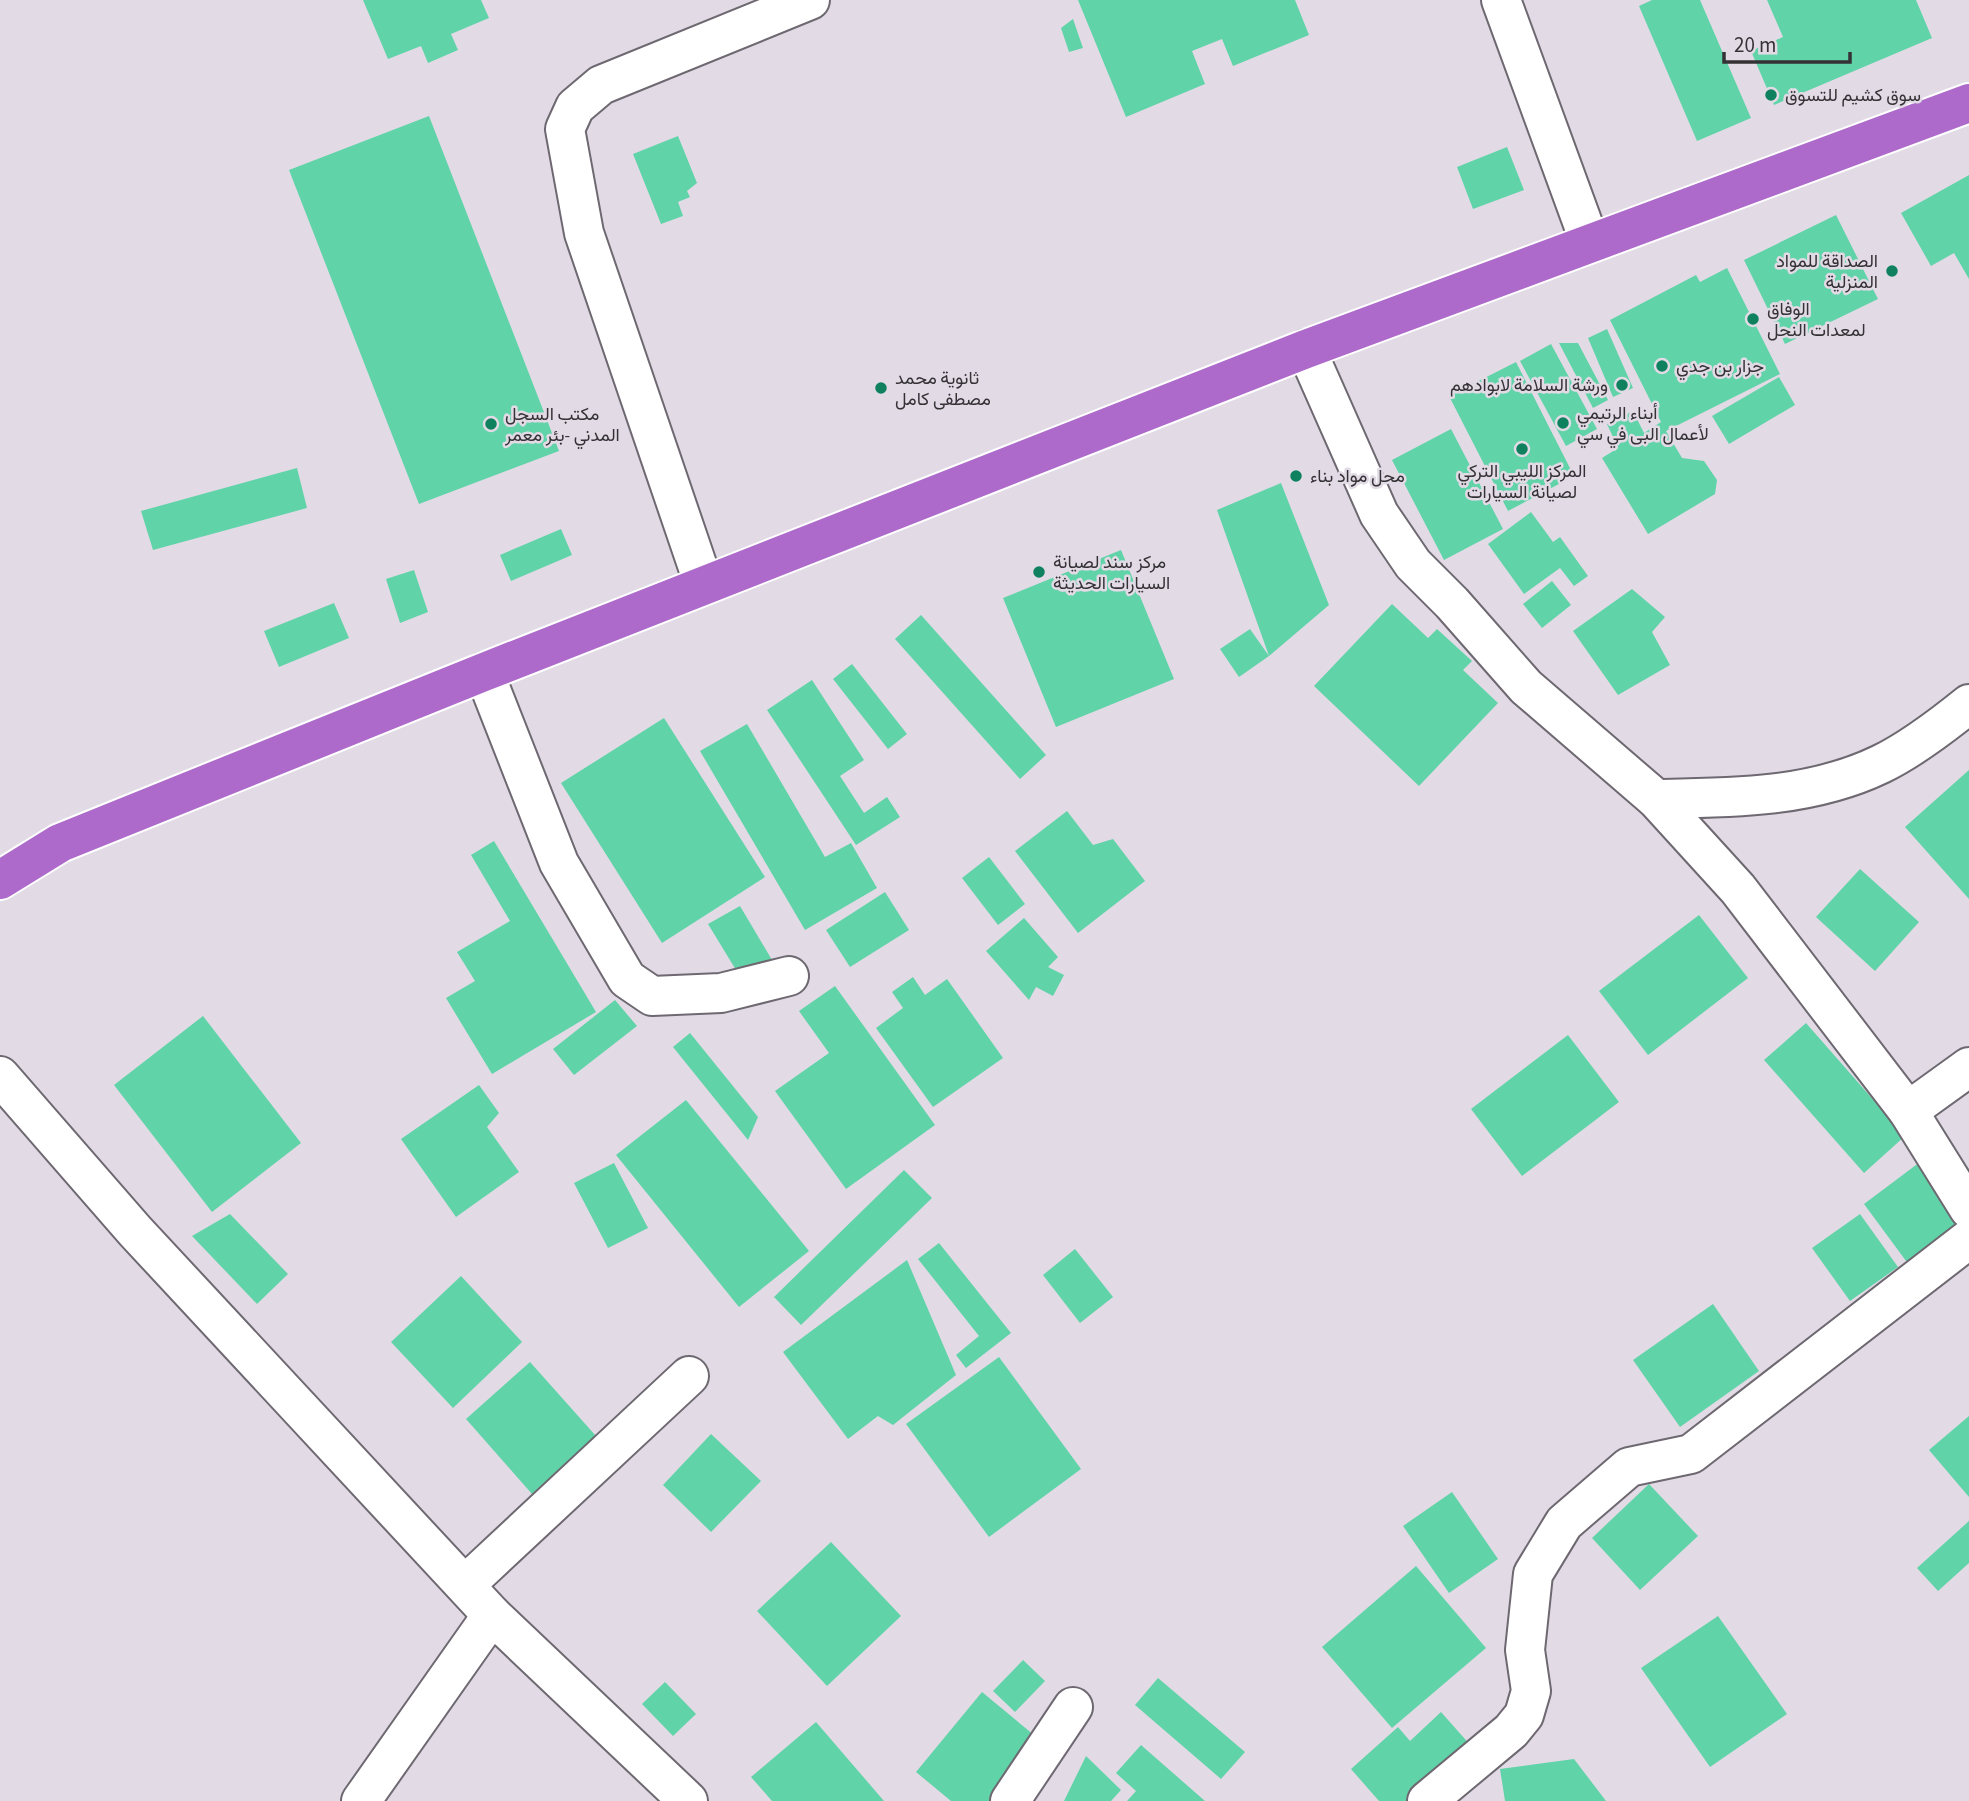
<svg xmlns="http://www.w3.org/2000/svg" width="1969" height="1801" font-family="'Source Sans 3',Vazirmatn,sans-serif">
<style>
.building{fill:#61d3a8}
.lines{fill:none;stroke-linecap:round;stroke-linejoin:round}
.minor-casing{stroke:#6e6871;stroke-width:42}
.highway-casing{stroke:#fff;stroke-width:42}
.minor{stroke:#fff;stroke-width:38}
.highway{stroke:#ad6aca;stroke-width:38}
.poi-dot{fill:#10815f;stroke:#e2dbe6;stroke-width:2.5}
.labels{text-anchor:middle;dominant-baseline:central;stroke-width:5;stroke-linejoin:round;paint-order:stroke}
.poi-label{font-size:18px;fill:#353236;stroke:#e2dbe6;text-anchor:start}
</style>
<rect width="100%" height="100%" fill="#e2dbe6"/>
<!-- building -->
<g class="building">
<polygon points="363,0 481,0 489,18 451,34 458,50 428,63 421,46 388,59"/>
<polygon points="1078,0 1295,0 1309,35 1233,66 1222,39 1192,51 1205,84 1126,117"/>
<polygon points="1652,0 1700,0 1751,118 1697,141 1639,6"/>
<polygon points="1767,0 1916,0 1932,38 1774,105 1751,51 1783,37"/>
<polygon points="1073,19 1083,48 1069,52 1061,28"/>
<polygon points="429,116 559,451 419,504 289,170"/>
<polygon points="678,136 697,183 687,191 690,197 678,202 683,216 661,224 633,154"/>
<polygon points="1507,147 1524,190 1473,209 1457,167"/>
<polygon points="1969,175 1969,279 1954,253 1931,266 1901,213"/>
<polygon points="1836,215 1878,299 1785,344 1744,260"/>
<polygon points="1727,268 1780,374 1666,431 1682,458 1704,461 1717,480 1715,494 1648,534 1602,458 1618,448 1607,424 1633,411 1644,433 1661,422 1610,320 1696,275 1700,282"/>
<polygon points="1607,329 1633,388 1613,397 1588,338"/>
<polygon points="1559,343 1578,343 1608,400 1593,408"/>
<polygon points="1551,344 1597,429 1566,446 1520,361"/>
<polygon points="1516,362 1574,476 1508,511 1449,396"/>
<polygon points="1779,377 1795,405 1729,444 1712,416"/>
<polygon points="1451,429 1503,529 1444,560 1392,460"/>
<polygon points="297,468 307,508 153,550 141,511"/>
<polygon points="1281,483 1329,605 1269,656 1239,677 1220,649 1250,629 1269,656 1217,510"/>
<polygon points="1531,512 1553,542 1560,537 1588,576 1574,586 1560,568 1524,594 1488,544"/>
<polygon points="561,529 572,555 511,581 500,555"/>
<polygon points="1121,550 1174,679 1056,727 1003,598"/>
<polygon points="414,570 428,612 400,623 386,579"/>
<polygon points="1552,581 1571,605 1542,628 1523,604"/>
<polygon points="1632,589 1665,617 1652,632 1670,665 1618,695 1573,631"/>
<polygon points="334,603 349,638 279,667 264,631"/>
<polygon points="1392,604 1428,638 1437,629 1472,661 1463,670 1498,703 1419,786 1314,686"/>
<polygon points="921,615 1046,755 1020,779 895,639"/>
<polygon points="852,664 907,734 888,749 833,679"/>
<polygon points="812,680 864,760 840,776 864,813 887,797 900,817 856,845 767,710"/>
<polygon points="664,718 765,877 662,943 561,783"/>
<polygon points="747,724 825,857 851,843 877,888 805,930 700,751"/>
<polygon points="1969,770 1969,899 1905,827"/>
<polygon points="1067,811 1093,845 1113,839 1145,881 1078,933 1015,851"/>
<polygon points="494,841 596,1012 492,1074 446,998 475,981 457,952 510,921 471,855"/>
<polygon points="989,857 1025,904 998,925 962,878"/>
<polygon points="1860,869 1919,922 1875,971 1816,917"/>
<polygon points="885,892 909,930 850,967 826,930"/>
<polygon points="740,906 775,965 736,970 708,924"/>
<polygon points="1699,915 1748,978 1648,1055 1599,991"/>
<polygon points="1024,918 1058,957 1048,967 1064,975 1053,996 1036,987 1029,1000 986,951"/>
<polygon points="913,977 925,995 947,979 1003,1058 933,1107 876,1028 903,1008 892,992"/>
<polygon points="835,986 935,1125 846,1189 775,1091 829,1053 799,1011"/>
<polygon points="615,1000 637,1026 574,1075 553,1049"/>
<polygon points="203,1016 301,1143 212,1212 114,1085"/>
<polygon points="1806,1023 1905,1136 1864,1173 1764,1060"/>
<polygon points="690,1033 758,1117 748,1140 673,1047"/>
<polygon points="1568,1035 1619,1102 1522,1176 1471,1109"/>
<polygon points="479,1085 499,1113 487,1127 519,1172 456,1217 401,1139"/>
<polygon points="686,1100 809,1251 739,1307 616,1155"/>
<polygon points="1920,1162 1966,1223 1909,1265 1864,1204"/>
<polygon points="614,1163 648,1228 608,1248 574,1183"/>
<polygon points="904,1170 932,1198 801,1325 774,1297"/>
<polygon points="230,1214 288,1274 257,1304 192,1236"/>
<polygon points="1860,1214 1898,1267 1850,1301 1812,1248"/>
<polygon points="939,1243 1011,1333 966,1368 956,1355 979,1336 918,1259"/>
<polygon points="1075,1249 1113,1297 1080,1323 1043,1275"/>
<polygon points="907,1260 956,1375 893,1425 878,1416 848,1439 783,1352"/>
<polygon points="461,1276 522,1342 453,1408 391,1342"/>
<polygon points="1713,1304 1759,1371 1680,1427 1633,1360"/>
<polygon points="999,1357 1081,1469 989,1537 906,1424"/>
<polygon points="530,1362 596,1436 532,1494 466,1419"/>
<polygon points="1969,1416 1969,1497 1929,1450"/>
<polygon points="711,1434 761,1481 711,1532 663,1485"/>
<polygon points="1649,1484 1698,1536 1640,1590 1592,1538"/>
<polygon points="1452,1492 1498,1559 1449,1593 1403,1526"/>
<polygon points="1969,1521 1969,1563 1938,1591 1917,1568"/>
<polygon points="831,1542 901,1616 827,1686 757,1611"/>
<polygon points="1416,1566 1486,1648 1392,1728 1322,1647"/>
<polygon points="1718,1616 1787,1714 1710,1767 1641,1668"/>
<polygon points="1023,1660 1045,1681 1015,1712 993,1691"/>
<polygon points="1158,1678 1245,1752 1221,1779 1135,1705"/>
<polygon points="665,1682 696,1714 673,1736 642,1704"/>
<polygon points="982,1692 1040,1740 989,1801 951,1801 916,1772"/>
<polygon points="1441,1712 1472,1747 1411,1801 1379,1801 1351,1769 1398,1727 1410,1741"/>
<polygon points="816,1722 884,1801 772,1801 751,1777"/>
<polygon points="1141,1745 1205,1801 1127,1801 1136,1791 1116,1773"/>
<polygon points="1086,1756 1121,1790 1111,1801 1064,1801"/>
<polygon points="1574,1759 1606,1801 1505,1801 1500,1769"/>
</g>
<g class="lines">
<defs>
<g id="minor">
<polyline points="1501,0 1590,243"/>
<polyline points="1306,349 1379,514 1413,564 1452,603 1526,687 1656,799 1738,889 1908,1111 1969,1209"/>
<polyline points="704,585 584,233 565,129 575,107 601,85 810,0"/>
<polyline points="484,672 559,863 627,979 652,996 721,993 789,976"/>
<path d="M1656,799C1731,798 1811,798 1881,764C1912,749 1943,725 1969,704"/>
<polyline points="0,1076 135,1231 492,1615 688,1801"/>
<polyline points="1908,1111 1969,1067"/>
<polyline points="466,1584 689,1376"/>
<polyline points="361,1801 492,1615"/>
<polyline points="1010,1801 1073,1707"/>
<polyline points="1427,1801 1511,1731 1524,1715 1531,1691 1525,1650 1533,1574 1564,1523 1629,1467 1691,1454 1969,1239"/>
</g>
<polyline id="highway" points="0,880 60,843 484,672 1306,349 1969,103"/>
</defs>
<!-- minor casing -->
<use href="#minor" class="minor-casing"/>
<!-- highway casing -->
<use href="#highway" class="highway-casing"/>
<!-- minor -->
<use href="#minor" class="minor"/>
<!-- highway -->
<use href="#highway" class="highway"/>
</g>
<!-- markers -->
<g class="poi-dot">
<circle cx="1771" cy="95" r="7"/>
<circle cx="1892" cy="271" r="7"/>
<circle cx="1753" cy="319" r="7"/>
<circle cx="1662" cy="366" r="7"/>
<circle cx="1622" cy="385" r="7"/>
<circle cx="881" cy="388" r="7"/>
<circle cx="1563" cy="423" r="7"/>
<circle cx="491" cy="424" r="7"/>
<circle cx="1522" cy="449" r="7"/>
<circle cx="1296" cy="476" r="7"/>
<circle cx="1039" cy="572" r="7"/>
</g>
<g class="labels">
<!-- poi labels -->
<g class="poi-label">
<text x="1785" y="95">سوق كشيم للتسوق</text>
<text x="1878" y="261" text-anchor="end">الصداقة للمواد<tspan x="1878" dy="21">المنزلية</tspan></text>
<text x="1767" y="309">الوفاق<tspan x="1767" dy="21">لمعدات النحل</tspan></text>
<text x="1676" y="366">جزار بن جدي</text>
<text x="895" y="378">ثانوية محمد<tspan x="895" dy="21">مصطفى كامل</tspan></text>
<text x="1608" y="385" text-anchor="end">ورشة السلامة لابوادهم</text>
<text x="1577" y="413">أبناء الرتيمي<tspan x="1577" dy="21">لأعمال البى في سي</tspan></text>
<text x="505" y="414">مكتب السجل<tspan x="505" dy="21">المدني -بئر معمر</tspan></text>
<text x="1522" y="471" text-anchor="middle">المركز الليبي التركي<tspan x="1522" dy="21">لصيانة السيارات</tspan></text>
<text x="1310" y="476">محل مواد بناء</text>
<text x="1053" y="562">مركز سند لصيانة<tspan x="1053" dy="21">السيارات الحديثة</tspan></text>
</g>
</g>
<!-- scale -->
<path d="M1724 52v10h126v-10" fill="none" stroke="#353236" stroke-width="3.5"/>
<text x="1734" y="52" font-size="21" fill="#353236" stroke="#e2dbe6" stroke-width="5" paint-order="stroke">20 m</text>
</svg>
